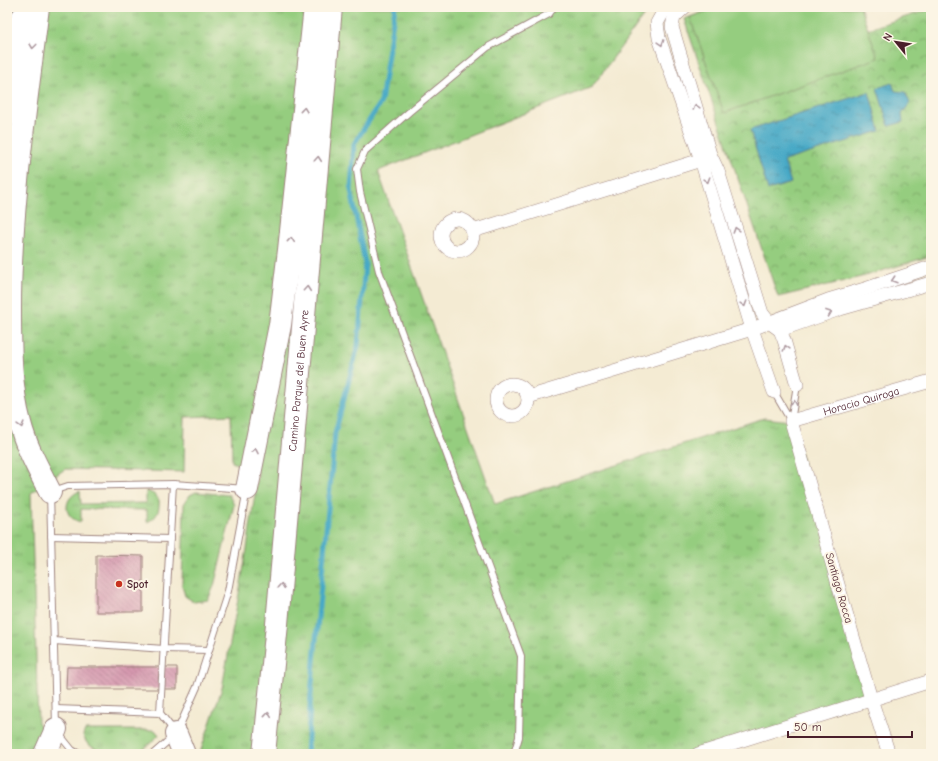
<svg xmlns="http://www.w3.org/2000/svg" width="938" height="761" font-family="'Comic Neue',sans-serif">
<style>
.grass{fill:url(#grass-tufts);stroke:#707655}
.park{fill:url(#park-crowns);stroke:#707655}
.garden{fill:#95cd7f;stroke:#707655}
.water{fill:url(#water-ripples);stroke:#486478}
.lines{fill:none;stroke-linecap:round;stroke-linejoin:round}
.stream{stroke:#47a9c6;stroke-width:5}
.building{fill:url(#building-back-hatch)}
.service-casing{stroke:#9f857f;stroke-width:8}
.minor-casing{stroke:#9f857f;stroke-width:14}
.motorway-casing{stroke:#9f857f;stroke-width:24}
.service{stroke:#fff;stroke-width:6}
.minor{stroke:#fff;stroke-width:13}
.motorway{stroke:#fff;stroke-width:22}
.oneway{stroke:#ae9aa0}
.poi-dot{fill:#c8321e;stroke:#fcf5e5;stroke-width:1.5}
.labels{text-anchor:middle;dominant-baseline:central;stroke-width:4;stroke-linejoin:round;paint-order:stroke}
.street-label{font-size:11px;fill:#4a1f2b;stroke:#fcf5e5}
.poi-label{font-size:11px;font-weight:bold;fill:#4a1f2b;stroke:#fcf5e5;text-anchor:start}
</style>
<defs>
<pattern id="grass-tufts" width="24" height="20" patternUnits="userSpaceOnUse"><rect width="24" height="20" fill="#95cd7f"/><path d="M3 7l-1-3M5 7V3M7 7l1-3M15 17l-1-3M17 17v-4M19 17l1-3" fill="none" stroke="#7ca668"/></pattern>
<pattern id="park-crowns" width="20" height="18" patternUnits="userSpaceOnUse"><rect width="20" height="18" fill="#95cd7f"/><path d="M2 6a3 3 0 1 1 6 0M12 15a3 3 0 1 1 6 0" fill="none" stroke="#7ca668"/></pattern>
<pattern id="water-ripples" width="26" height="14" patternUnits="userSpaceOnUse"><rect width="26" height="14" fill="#47a9c6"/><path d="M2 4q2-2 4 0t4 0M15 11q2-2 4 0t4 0" fill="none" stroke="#3d89a1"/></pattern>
<pattern id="building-back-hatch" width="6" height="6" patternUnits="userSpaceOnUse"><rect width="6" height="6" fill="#d598af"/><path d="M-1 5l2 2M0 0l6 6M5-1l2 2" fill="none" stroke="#af7b8f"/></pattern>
</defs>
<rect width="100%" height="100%" fill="#fcf5e5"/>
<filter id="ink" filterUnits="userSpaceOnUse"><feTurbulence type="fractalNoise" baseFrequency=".025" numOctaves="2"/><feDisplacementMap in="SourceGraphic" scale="8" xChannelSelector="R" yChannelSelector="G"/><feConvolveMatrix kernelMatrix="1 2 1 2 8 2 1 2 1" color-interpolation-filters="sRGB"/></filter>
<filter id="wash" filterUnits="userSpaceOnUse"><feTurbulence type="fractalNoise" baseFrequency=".012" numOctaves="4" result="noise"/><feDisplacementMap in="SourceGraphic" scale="16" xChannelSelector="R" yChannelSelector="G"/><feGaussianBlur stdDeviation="0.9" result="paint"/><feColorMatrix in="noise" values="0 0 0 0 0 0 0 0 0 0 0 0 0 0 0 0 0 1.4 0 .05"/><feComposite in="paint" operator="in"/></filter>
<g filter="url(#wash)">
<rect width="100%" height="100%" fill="#f4ebd3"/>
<!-- grass -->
<g class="grass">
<polygon points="7,7 650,7 592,87 378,171 495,504 764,418 791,421 871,699 698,754 198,754 200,753 222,688 247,549 258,472 232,462 231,415 185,417 184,472 65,469 31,493 38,722 56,754 7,754"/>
<path d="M146,490L155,495L159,500C160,511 157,518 147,522V510L81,509V522C62,518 63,497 80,491L81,504L146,503Z"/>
<polygon points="196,492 229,495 234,505 214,586 208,600 194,602 185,596 182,585 184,504 190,495"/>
<path d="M85,730H155L159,735C153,741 142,752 134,754C122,757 95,752 87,743C85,741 84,737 83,735Z"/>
</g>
<!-- park -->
<polygon class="park" points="718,7 860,7 868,29 931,9 931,255 927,257 865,276 778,297 684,19"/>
<!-- garden -->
<polygon class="garden" points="718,7 860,7 878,58 724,113 690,17"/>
<!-- water -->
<g class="water">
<polygon points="892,83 895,91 905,92 910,103 902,114 903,122 889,126 877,88"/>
<polygon points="869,92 880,131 784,161 791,183 768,190 750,130"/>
</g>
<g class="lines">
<!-- stream -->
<polyline class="stream" points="307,754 310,705 335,433 358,346 365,263 351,190 354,144 381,102 395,7"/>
</g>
<g id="blocks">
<!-- building -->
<g class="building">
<polygon points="96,555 143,556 143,612 96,612"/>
<polygon points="67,667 177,667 177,689 66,689"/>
</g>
</g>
</g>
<g filter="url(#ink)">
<use href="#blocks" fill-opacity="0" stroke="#9f857f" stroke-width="1"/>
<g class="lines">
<defs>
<g id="service">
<polyline points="774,392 791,421"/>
<polyline points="791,421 797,385"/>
<polyline points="173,484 160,713 174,731"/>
<polyline points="51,536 170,539"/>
<polyline points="54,641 164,649 209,650"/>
<polyline points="56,709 160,713"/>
<polyline points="56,726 50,492 68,486 173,484 247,489 228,591 197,687 176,734 153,754"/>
<polyline points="59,734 72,750 79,754"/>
<polyline points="514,754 519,737 521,656 379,271 360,192 357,169 365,151 409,112 488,47 549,14 554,7"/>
</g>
<g id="minor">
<polyline points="666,7 657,23 659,38 701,160 752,329 774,392"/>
<polyline points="685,7 674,17 672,27 710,154 718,171 762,313 769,322 780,330 784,340 797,385"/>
<circle cx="457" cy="235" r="16"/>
<polyline points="473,231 701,160 709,155"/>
<polyline points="780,330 840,309 931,283"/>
<circle cx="512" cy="400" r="16"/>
<polyline points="528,397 752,329 828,300 868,288 931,267"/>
<polyline points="698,754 931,681"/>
<path id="s1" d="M889,754L871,699L791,421L931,381"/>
</g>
<g id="motorway">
<path d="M38,7C26,107 10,207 10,308C10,346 10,386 20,423C26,447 39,470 50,492"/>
<polyline points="7,115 22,18"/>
<polyline points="247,489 280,325 289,250 315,7"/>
<polyline points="176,734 184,754"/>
<polyline points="45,754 56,729"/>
<path id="s2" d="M264,754L277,624L331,7"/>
</g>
</defs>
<!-- service casing -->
<use href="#service" class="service-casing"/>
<!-- minor casing -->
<use href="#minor" class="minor-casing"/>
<!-- motorway casing -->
<use href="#motorway" class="motorway-casing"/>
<!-- service -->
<use href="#service" class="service"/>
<!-- minor -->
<use href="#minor" class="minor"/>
<!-- motorway -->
<use href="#motorway" class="motorway"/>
</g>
<!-- one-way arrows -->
<defs><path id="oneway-chevron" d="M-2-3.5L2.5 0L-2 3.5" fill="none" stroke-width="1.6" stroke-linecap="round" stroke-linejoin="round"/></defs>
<g class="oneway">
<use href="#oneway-chevron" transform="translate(661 43) rotate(72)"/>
<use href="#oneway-chevron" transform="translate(33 46) rotate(97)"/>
<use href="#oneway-chevron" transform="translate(696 107) rotate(-107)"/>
<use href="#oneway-chevron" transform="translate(304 110) rotate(-84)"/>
<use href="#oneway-chevron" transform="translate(318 159) rotate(-85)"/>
<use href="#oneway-chevron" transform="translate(707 180) rotate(73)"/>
<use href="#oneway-chevron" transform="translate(736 230) rotate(-107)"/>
<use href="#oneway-chevron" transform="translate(291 240) rotate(-84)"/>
<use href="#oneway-chevron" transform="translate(894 280) rotate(162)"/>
<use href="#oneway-chevron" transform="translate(307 289) rotate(-85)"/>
<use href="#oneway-chevron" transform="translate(744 304) rotate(73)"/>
<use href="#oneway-chevron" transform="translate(829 313) rotate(-20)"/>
<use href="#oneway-chevron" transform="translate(786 348) rotate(-107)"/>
<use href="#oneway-chevron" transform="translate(794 403) rotate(-80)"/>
<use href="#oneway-chevron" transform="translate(21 425) rotate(74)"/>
<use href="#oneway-chevron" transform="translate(255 451) rotate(-79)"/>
<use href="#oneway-chevron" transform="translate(281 586) rotate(-85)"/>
<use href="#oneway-chevron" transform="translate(268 715) rotate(-84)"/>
</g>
</g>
<!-- markers -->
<circle class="poi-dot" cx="119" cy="584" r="4"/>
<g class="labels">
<!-- street labels -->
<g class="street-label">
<text stroke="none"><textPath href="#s2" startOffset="375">Camino Parque del Buen Ayre</textPath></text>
<text stroke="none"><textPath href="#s1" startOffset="420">Horacio Quiroga</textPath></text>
<text transform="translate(839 588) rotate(74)">Santiago Rocca</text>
</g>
<!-- poi labels -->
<g class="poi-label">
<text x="127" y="584">Spot</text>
</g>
</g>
<!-- margin -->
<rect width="938" height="761" fill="none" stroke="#fcf5e5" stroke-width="24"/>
<!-- north arrow -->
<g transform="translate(896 42) rotate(300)" stroke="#fcf5e5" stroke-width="3" paint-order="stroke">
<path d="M0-3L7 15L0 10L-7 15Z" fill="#4a1f2b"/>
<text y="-6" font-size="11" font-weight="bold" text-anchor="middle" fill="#4a1f2b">N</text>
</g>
<!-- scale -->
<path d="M788 731v6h124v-6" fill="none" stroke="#4a1f2b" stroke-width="2"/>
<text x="794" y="731" font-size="12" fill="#4a1f2b" stroke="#fcf5e5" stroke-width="3" paint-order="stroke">50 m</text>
</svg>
